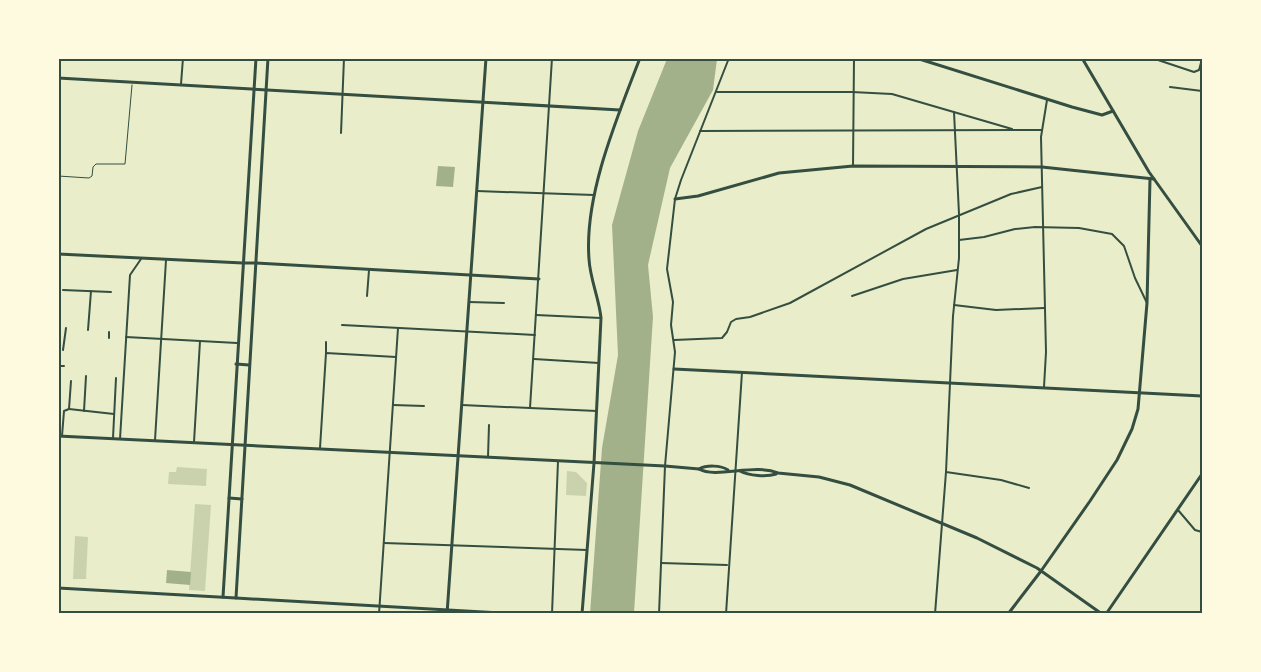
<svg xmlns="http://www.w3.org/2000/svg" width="1261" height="672" font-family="Helvetica,sans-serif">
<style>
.green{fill:#cad2ad}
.water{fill:#a3b18a}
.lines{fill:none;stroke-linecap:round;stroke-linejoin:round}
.service{stroke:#344e41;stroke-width:1}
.minor{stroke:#344e41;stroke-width:2}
.tertiary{stroke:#344e41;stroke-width:3}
.secondary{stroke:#344e41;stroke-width:3}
.neatline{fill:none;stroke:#344e41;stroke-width:2}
</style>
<rect width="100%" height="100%" fill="#e9edc9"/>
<!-- green -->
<g class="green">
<polygon points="177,467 207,469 206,486 168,484 169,472 176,472"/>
<polygon points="567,471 576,472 587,483 586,496 566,495"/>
<polygon points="195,504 211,505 205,591 189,590"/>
<polygon points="75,536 88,537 86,579 73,579"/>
</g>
<!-- water -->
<g class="water">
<polygon points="667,59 717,59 713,90 670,168 648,265 653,317 634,613 590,614 602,448 618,355 612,225 638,131"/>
<polygon points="438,166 455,167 453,187 436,186"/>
<polygon points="167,570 191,572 190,585 166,583"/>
</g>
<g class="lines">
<!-- service -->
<polyline class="service" points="58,176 89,178 92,176 93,167 96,164 125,164 132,85"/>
<!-- minor -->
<g class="minor">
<polyline points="1155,59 1194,72 1199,70 1202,59"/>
<polyline points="181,84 183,58"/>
<polyline points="1170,87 1202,91"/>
<polyline points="717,92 852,92 892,94 1012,129"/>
<polyline points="700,131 1042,130"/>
<polyline points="341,133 344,58"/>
<polyline points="853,166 854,58"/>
<polyline points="477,191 594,195"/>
<polyline points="959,240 984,237 1015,229 1035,227 1079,228 1112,234 1124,246 1135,278 1147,303"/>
<polyline points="63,290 111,292"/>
<polyline points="367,296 369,270"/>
<polyline points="852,296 903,279 957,270"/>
<polyline points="469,302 504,303"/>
<polyline points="954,305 996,310 1044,308"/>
<polyline points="536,315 601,318"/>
<polyline points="342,325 535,335"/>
<polyline points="88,330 91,291"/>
<polyline points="126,337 237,343"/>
<polyline points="109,338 109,332"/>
<polyline points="674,340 722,338 727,332 731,322 736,319 750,317 790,303 926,229 1011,194 1042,187"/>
<polyline points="63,350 66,328"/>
<polyline points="326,353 326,342"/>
<polyline points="534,359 599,363"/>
<polyline points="58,366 64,366"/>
<polyline points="1044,387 1046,352 1041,137 1047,100"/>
<polyline points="393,405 424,406"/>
<polyline points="462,405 597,411"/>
<polyline points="530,408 552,58"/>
<polyline points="69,409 114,414"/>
<polyline points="84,411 86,376"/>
<polyline points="62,436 64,411 69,409 71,381"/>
<polyline points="113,438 116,378"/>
<polyline points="120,439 130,275 141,259"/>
<polyline points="155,440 166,260"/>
<polyline points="194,442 200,341"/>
<polyline points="320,448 326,353 396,357"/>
<polyline points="488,457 489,425"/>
<polyline points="946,472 1001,480 1029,488"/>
<polyline points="1178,510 1195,530 1202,532"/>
<polyline points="384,543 587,550"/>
<polyline points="661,563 727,565"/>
<polyline points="59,588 60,533"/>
<polyline points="379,614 398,328"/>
<polyline points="552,614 558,461"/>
<polyline points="659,614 665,466 675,352 671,325 673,302 667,269 675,199 681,180 729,58"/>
<polyline points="726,614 742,372"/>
<polyline points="935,614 946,472 953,316 959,258 959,214 954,112"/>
</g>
<!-- tertiary -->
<g class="tertiary">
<polyline points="58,78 620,110"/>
<polyline points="675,199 698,196 779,173 853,166 1042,167 1154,179"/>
<polyline points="58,254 243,263"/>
<polyline points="256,263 539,279"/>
<polyline points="674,369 1202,396"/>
<polyline points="236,598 517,614"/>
<path d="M582,614L594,463L601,318C599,298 590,279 589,259C584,195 617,118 640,58"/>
<polyline points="1008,614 1041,571 1090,501 1117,460 1132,429 1138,409 1147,303 1150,179"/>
</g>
<!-- secondary -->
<g class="secondary">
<polyline points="916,58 1072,107 1102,115 1113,111"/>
<polyline points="1082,58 1149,172 1202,246"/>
<polyline points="243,263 256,263"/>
<polyline points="236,364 249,365"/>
<path d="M58,436L665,466L699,469C716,479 755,463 778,473L819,477L850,485L977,538L1037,568L1102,614"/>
<path d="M699,469C706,465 721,465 728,470"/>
<path d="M740,471C749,476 767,477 776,474"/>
<polyline points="229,498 242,499"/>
<polyline points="58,588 236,598 268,58"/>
<polyline points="223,597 256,58"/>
<polyline points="447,614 486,58"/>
<polyline points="1106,614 1202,474"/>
</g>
</g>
<!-- border -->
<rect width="1261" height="672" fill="none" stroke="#fefae0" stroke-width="120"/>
<rect x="60" y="60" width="1141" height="552" class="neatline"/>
</svg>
